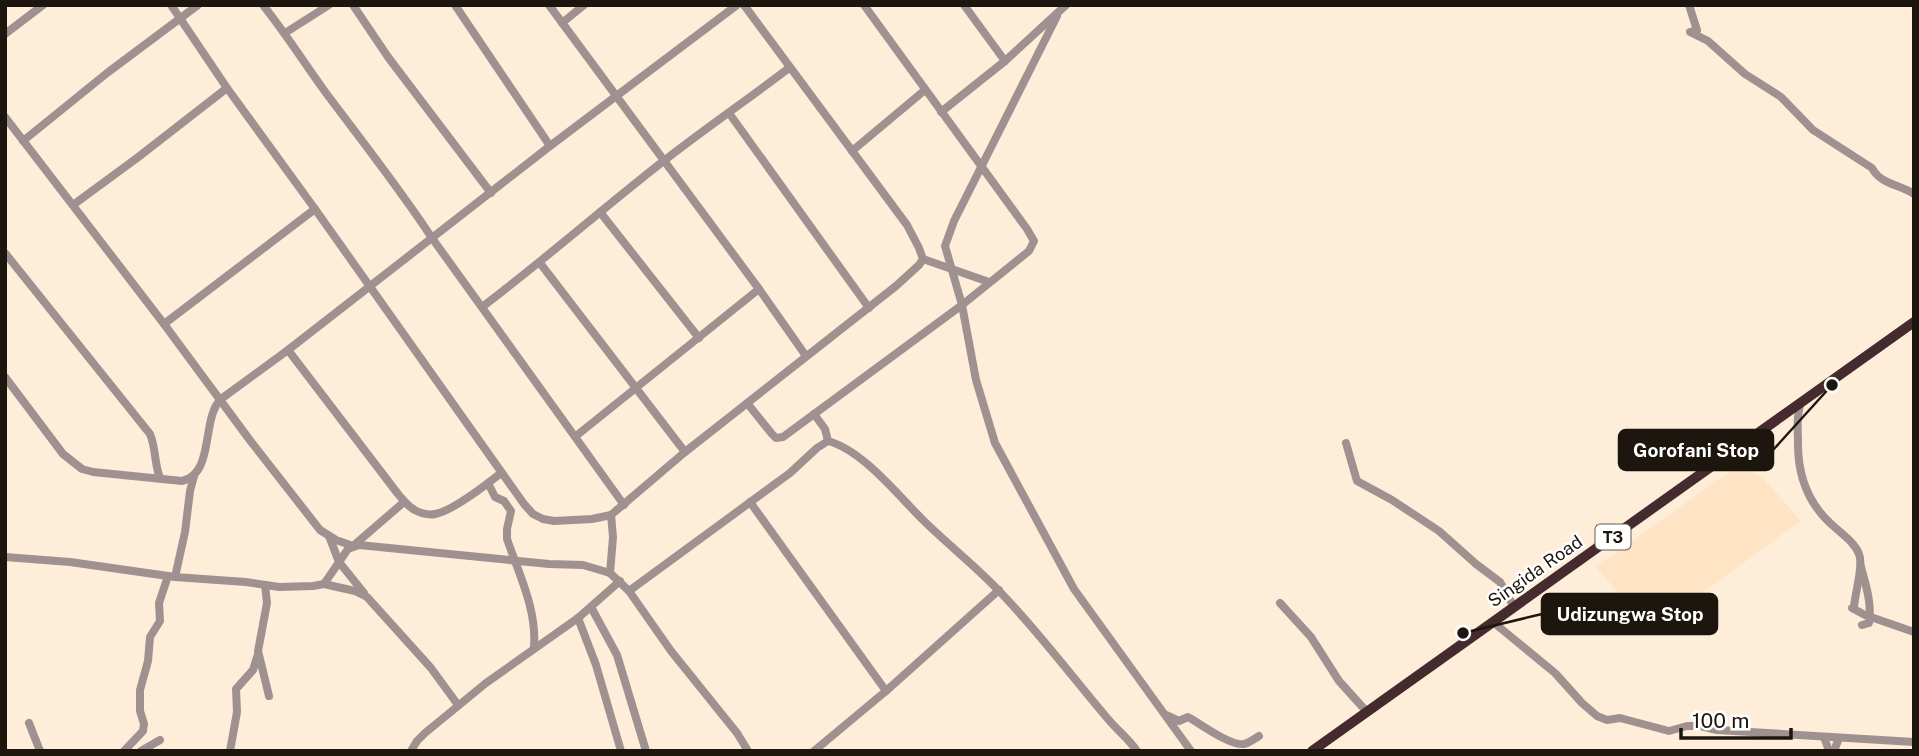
<svg xmlns="http://www.w3.org/2000/svg" width="1919" height="756" font-family="'Public Sans',sans-serif">
<style>
.built{fill:#fee3c4}
.lines{fill:none;stroke-linecap:round;stroke-linejoin:round}
.minor{stroke:#a09191;stroke-width:8}
.highway{stroke:#452b2d;stroke-width:10}
.labels{text-anchor:middle;dominant-baseline:central;stroke-width:5;stroke-linejoin:round;paint-order:stroke}
.shield{fill:#fff;stroke:#615c56;stroke-width:2}
.shield-label{font-size:16px;font-weight:bold;fill:#1d160e}
.street-label{font-size:18px;fill:#1d160e;stroke:#fff}
.leader{fill:none;stroke:#1d160e;stroke-width:2.5}
.callout-dot{fill:#1d160e;stroke:#fff;stroke-width:2.5}
.callout{fill:#1d160e;stroke:#1d160e;stroke-width:2.5}
.callout-label{font-size:19px;text-anchor:middle;font-weight:bold;fill:#fff}
</style>
<rect width="100%" height="100%" fill="#feedd9"/>
<!-- built -->
<polygon class="built" points="1739,465 1763,478 1801,521 1656,626 1615,589 1596,567"/>
<g class="lines">
<!-- minor -->
<g class="minor">
<polyline points="171,5 227,88 315,209 524,504 533,514 543,519 554,521 592,519 611,515 685,452 896,286 919,265 923,259 919,248 907,225 744,5"/>
<path d="M263,5C286,34 305,64 326,93C362,141 399,188 432,238L624,505"/>
<polyline points="353,5 388,57 491,193"/>
<polyline points="455,5 550,146"/>
<polyline points="549,5 759,289 806,356"/>
<polyline points="964,5 1005,61"/>
<path d="M1689,5L1697,30L1690,32L1708,41L1745,74L1781,97L1813,130L1872,168C1881,185 1899,184 1914,194"/>
<polyline points="1057,16 954,221 945,246 962,305 976,380 995,443 1074,589 1191,751"/>
<polyline points="562,23 584,5"/>
<polyline points="285,33 329,5"/>
<polyline points="5,34 43,5"/>
<polyline points="941,112 1005,61 1066,5"/>
<polyline points="729,113 869,308"/>
<polyline points="5,117 164,324 249,439 320,530 336,540 353,546 404,502"/>
<polyline points="23,141 107,73 198,5"/>
<polyline points="852,151 925,90"/>
<polyline points="73,205 137,158 227,88"/>
<polyline points="600,212 699,338"/>
<path d="M5,253L150,434C156,448 154,463 160,478"/>
<polyline points="923,259 989,282"/>
<polyline points="540,263 685,452"/>
<path d="M482,307C543,261 601,210 661,163C703,130 747,100 789,68"/>
<polyline points="164,324 315,209"/>
<path d="M288,350L398,494C404,501 410,509 419,512C423,514 431,515 435,514C453,511 487,484 501,473"/>
<path d="M5,377L63,454L82,469L93,472L182,481C215,474 201,418 221,399L288,350L550,146L737,5"/>
<path d="M1801,402C1796,418 1798,428 1798,444C1798,474 1807,501 1829,522C1839,532 1854,541 1859,554C1864,566 1855,592 1854,607L1852,608L1865,615L1914,632"/>
<polyline points="747,403 772,434 776,438 783,437 962,305 1029,251 1034,241 1027,229 864,5"/>
<polyline points="814,414 825,429 828,441"/>
<polyline points="576,436 759,289"/>
<polyline points="1346,443 1357,481 1392,500 1439,531 1476,564 1500,582 1514,607"/>
<path d="M488,483L495,497L504,501L511,511L507,529V539C519,574 537,610 534,647"/>
<polyline points="750,502 886,691"/>
<polyline points="329,536 339,562 364,593"/>
<polyline points="5,557 70,562 175,577 246,582 279,587 313,586 324,584 348,549 359,545 549,564 583,565 610,573 629,591 671,651 737,733 748,751"/>
<path d="M1861,567C1866,586 1872,603 1869,623L1862,625"/>
<polyline points="610,573 613,537 611,515"/>
<polyline points="175,577 185,532 190,491 194,476"/>
<polyline points="324,584 355,591 367,597 431,668 458,705"/>
<polyline points="265,585 267,603 258,651 269,696"/>
<path d="M629,591L790,473L817,448L828,441C862,450 897,494 922,519C947,544 976,566 1000,592C1039,632 1072,677 1108,719C1117,730 1129,739 1137,751"/>
<polyline points="1280,603 1311,637 1339,681 1367,712"/>
<polyline points="591,607 617,655 646,751"/>
<polyline points="578,618 596,665 621,751"/>
<polyline points="1493,622 1555,673 1582,703 1597,716 1607,720 1620,718 1669,731 1687,726 1700,726 1717,730 1914,742"/>
<path d="M1166,715L1179,721L1188,717C1201,724 1230,746 1244,744C1249,743 1254,739 1259,736"/>
<polyline points="29,723 40,751"/>
<polyline points="1824,737 1829,751"/>
<polyline points="124,751 143,731 144,724 140,711 140,690 148,661 150,637 160,621 159,603 168,576"/>
<polyline points="141,751 160,740"/>
<polyline points="230,751 237,712 236,689 253,670 258,654"/>
<polyline points="411,751 417,741 425,733 486,683 578,618 620,581"/>
<polyline points="814,751 886,691 999,590"/>
<polyline points="1834,751 1839,738"/>
</g>
<!-- highway -->
<polyline class="highway" points="1312,751 1914,322"/>
</g>
<g class="labels">
<!-- shield labels -->
<rect class="shield" x="1595.5" y="524.5" width="35" height="25" rx="5"/>
<g class="shield-label">
<text x="1613" y="537">T3</text>
</g>
<!-- street labels -->
<g class="street-label">
<text transform="translate(1535 571) rotate(-35)">Singida Road</text>
</g>
</g>
<!-- callouts -->
<path class="leader" d="M1832 385L1773 450M1463 633L1542 614"/>
<g class="callout-dot">
<circle cx="1832" cy="385" r="7"/>
<circle cx="1463" cy="633" r="7"/>
</g>
<g class="callout">
<rect x="1619" y="430" width="154" height="40" rx="7"/>
<rect x="1542" y="594" width="175" height="40" rx="7"/>
</g>
<g class="callout-label">
<text x="1696" y="457">Gorofani Stop</text>
<text x="1630" y="621">Udizungwa Stop</text>
</g>
<!-- border -->
<rect width="1919" height="756" fill="none" stroke="#1d160e" stroke-width="14"/>
<!-- scale -->
<path d="M1681 728v10h110v-10" fill="none" stroke="#1d160e" stroke-width="3.5"/>
<text x="1692" y="728" font-size="21" fill="#1d160e" stroke="#ffffff" stroke-width="5" paint-order="stroke">100 m</text>
</svg>
